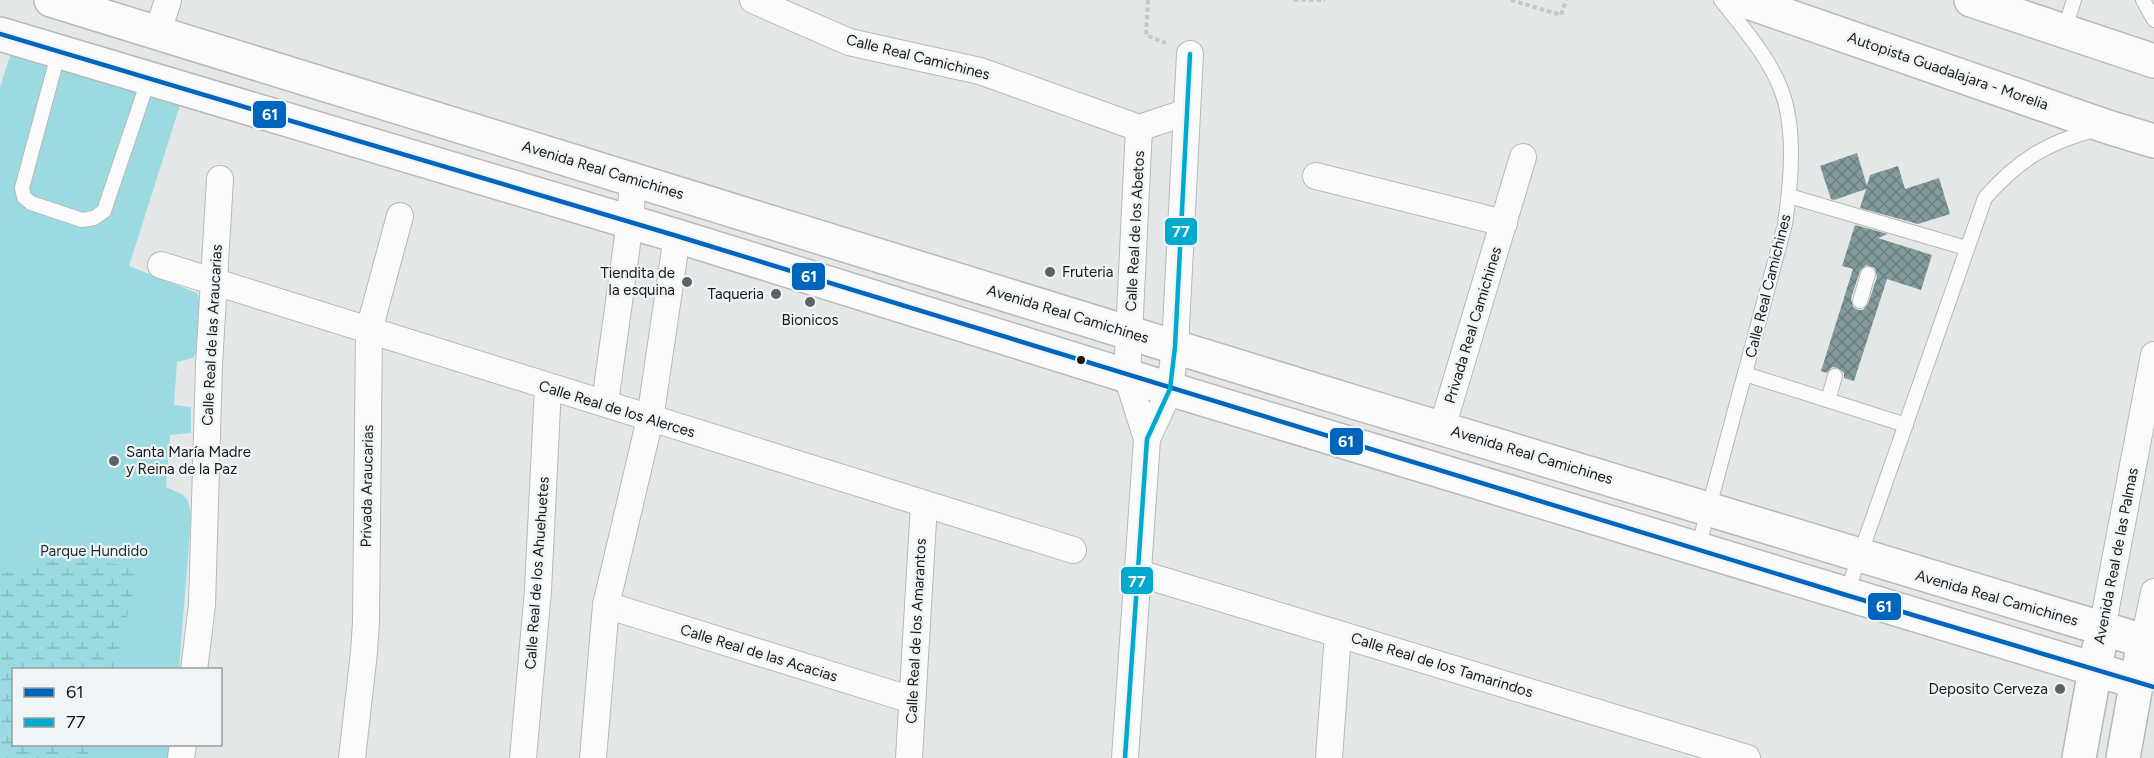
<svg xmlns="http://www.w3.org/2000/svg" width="2154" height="758" font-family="Figtree,sans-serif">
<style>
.green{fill:#9bdae0}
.wetland{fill:url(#wetland-marsh)}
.building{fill:url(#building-cross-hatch);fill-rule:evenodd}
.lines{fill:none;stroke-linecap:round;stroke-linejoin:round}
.lane-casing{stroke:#b6b9b9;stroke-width:16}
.street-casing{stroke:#b6b9b9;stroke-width:28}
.secondary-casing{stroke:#b6b9b9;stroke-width:36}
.highway-casing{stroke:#b6b9b9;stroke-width:36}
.path{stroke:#c7c7c7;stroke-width:4;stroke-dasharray:4.5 3;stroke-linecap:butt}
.lane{stroke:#fbfbfb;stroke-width:14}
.street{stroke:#fbfbfb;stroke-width:26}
.secondary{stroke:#fbfbfb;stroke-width:33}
.highway{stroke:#fbfbfb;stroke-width:33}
.bus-1-casing{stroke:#eff5f6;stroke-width:9}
.bus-2-casing{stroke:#eff5f6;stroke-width:9}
.bus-1{stroke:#0065bd;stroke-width:4.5}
.bus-2{stroke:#00a9ce;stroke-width:4.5}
.poi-dot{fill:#5f6262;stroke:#eff5f6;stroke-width:2}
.bus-dot{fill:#181a1a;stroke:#eff5f6;stroke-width:2}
.labels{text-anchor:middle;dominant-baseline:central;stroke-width:4.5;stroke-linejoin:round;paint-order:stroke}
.street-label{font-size:15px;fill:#181a1a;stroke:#eff5f6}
.poi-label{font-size:15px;fill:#181a1a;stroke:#eff5f6;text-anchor:end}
.park-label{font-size:15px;fill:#1a2f32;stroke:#eff5f6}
.line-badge{stroke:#eff5f6;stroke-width:2}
.badge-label{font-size:16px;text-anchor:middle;font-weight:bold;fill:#fff}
</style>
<defs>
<pattern id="wetland-marsh" width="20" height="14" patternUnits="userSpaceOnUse" patternTransform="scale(1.5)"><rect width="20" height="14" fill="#9bdae0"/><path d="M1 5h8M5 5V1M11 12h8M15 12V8" fill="none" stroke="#85bac0"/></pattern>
<pattern id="building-cross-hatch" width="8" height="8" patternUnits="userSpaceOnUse" patternTransform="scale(1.5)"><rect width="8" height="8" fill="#849b9d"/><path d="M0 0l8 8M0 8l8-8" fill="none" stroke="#6b7e7f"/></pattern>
</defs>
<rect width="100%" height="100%" fill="#e3e7e7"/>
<!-- green -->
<path class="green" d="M12,50L181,102L129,266L197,293C208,321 209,332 193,358L177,362L174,405L191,407V433L170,435L166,487C185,496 189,494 191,518L179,669L14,670V744L170,745L168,758H0V87Z"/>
<!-- wetland -->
<polygon class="wetland" points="67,557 139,568 114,669 14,670 14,744 95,745 91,758 0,758 0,574"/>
<!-- building -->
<g class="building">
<polygon points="1857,153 1867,186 1870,175 1898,166 1905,189 1939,178 1950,214 1918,224 1860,208 1866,189 1834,200 1831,199 1820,166"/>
<path d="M1855,225L1888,234L1878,238L1932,255L1921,290L1887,279L1854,381L1844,378V373L1838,368L1832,367L1827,373L1821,371L1853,269L1842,266ZM1866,265L1875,268L1877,277L1868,304L1863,310H1858L1853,307L1851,298L1860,271Z"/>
</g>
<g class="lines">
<defs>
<g id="lane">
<polyline points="2143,0 2154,20"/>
<polyline points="2064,31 2074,0"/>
<polyline points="59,51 22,188 24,197 31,203 82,220 94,218 104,211 149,78"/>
<polyline points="1789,196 1966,248"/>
<polyline points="1860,301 1868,274"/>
<polyline points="1745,374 1906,425"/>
<polyline points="1828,400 1835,376"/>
<path d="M1698,548L1785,224C1791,183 1796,131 1782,92C1770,58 1743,28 1721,0"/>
<path d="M1846,595L1985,198C2017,161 2047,142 2095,130"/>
</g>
<g id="street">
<polyline points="753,0 849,42 980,71 1139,128 1187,112"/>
<polyline points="158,32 168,0"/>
<polyline points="1139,128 1127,376 1147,439"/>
<polyline points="1316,176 1504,223"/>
<polyline points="161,265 1073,550"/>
<polyline points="605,403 630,222 633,179"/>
<polyline points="1442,428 1523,157"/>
<polyline points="1138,573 1747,758"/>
<polyline points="2154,592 2144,641 2154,644"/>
<polyline points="606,605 912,700"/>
<polyline points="2102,629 2154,355"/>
<polyline points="194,670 202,605 209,365 220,179"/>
<polyline points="181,758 183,744"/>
<polyline points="352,758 364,652 366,622 369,330 400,216"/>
<polyline points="523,758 538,590 548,387"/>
<polyline points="593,758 606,605 650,419 677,236"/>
<polyline points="909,758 924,504"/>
<polyline points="1125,758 1147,439 1170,389 1175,347 1190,54"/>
<polyline points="1329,758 1338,634"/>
</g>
<g id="secondary">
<path d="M51,0C409,109 766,221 1123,331C1463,436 1804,539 2144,641L2123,758"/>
<polyline points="0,34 677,236 1150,383 2137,682"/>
<polyline points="2079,758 2099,648"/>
</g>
<g id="highway">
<polyline points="1742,0 2108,127 2154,141"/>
<polyline points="1971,0 2154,61"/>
</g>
</defs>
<!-- lane casing -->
<use href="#lane" class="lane-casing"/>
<!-- street casing -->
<use href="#street" class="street-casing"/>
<!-- secondary casing -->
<use href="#secondary" class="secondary-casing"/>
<!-- highway casing -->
<use href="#highway" class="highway-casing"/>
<!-- path -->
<g class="path">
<polyline points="1148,0 1146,35 1166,43"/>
<polyline points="1294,0 1325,0"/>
<polyline points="1511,0 1561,15 1566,0"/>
</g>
<!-- lane -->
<use href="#lane" class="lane"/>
<!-- street -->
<use href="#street" class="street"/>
<!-- secondary -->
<use href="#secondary" class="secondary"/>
<!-- highway -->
<use href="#highway" class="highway"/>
<defs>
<polyline id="bus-1" points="0,34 677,236 1846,595 2154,687"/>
<polyline id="bus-2" points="1125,758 1147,439 1170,389 1175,347 1190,54"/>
</defs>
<!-- bus-1 casing -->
<use href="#bus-1" class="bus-1-casing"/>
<!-- bus-2 casing -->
<use href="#bus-2" class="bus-2-casing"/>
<!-- bus-1 -->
<use href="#bus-1" class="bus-1"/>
<!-- bus-2 -->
<use href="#bus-2" class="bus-2"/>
</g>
<!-- markers -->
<g class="poi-dot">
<circle cx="1050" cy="272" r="6"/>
<circle cx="687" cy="282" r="6"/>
<circle cx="776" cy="294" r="6"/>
<circle cx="810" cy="302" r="6"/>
<circle cx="114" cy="461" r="6"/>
<circle cx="2060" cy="689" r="6"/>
</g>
<circle class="bus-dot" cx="1081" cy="360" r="5"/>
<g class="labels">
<!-- street labels -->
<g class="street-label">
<text transform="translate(918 57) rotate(14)">Calle Real Camichines</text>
<text transform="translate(1948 71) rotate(19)">Autopista Guadalajara - Morelia</text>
<text transform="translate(603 170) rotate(17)">Avenida Real Camichines</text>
<text transform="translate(1135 231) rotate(-87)">Calle Real de los Abetos</text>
<text transform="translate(1768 286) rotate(-76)">Calle Real Camichines</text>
<text transform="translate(1068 314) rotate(17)">Avenida Real Camichines</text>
<text transform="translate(1473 325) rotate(-73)">Privada Real Camichines</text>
<text transform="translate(212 335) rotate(-87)">Calle Real de las Araucarias</text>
<text transform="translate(617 409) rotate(17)">Calle Real de los Alerces</text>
<text transform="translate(1532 455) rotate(17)">Avenida Real Camichines</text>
<text transform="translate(367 486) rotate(-89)">Privada Araucarias</text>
<text transform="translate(2116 556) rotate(-79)">Avenida Real de las Palmas</text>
<text transform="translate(537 573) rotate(-86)">Calle Real de los Ahuehuetes</text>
<text transform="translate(1997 598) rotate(16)">Avenida Real Camichines</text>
<text transform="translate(916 631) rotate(-87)">Calle Real de los Amarantos</text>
<text transform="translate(759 653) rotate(17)">Calle Real de las Acacias</text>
<text transform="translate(1442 665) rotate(17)">Calle Real de los Tamarindos</text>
</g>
<!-- poi labels -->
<g class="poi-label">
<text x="1062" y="272" text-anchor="start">Fruteria</text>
<text x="675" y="273">Tiendita de<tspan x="675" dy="17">la esquina</tspan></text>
<text x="764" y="294">Taqueria</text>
<text x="810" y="320" text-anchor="middle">Bionicos</text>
<text x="126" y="452" text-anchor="start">Santa María Madre<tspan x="126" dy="17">y Reina de la Paz</tspan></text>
<text x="2048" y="689">Deposito Cerveza</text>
</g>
<!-- park labels -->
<g class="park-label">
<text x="94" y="551">Parque Hundido</text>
</g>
</g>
<g class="line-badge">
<rect x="252" y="100" width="35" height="29" rx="6" fill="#0065bd"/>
<rect x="1164" y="217" width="34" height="29" rx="6" fill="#00a9ce"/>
<rect x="791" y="262" width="35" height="29" rx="6" fill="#0065bd"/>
<rect x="1329" y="427" width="35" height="29" rx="6" fill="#0065bd"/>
<rect x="1120" y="566" width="34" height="29" rx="6" fill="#00a9ce"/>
<rect x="1867" y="592" width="35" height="29" rx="6" fill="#0065bd"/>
</g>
<g class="badge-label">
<text x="270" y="120">61</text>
<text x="1181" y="237">77</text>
<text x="809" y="282">61</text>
<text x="1346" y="447">61</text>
<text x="1137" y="587">77</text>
<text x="1884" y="612">61</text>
</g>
<!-- legend -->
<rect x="12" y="668" width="210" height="78" fill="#eff5f6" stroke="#999d9e" stroke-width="1.5"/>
<rect x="24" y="688" width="30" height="9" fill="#0065bd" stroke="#999d9e" stroke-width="1.5"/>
<text x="66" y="698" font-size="18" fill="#181a1a">61</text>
<rect x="24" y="718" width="30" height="9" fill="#00a9ce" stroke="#999d9e" stroke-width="1.5"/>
<text x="66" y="728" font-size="18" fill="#181a1a">77</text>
</svg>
